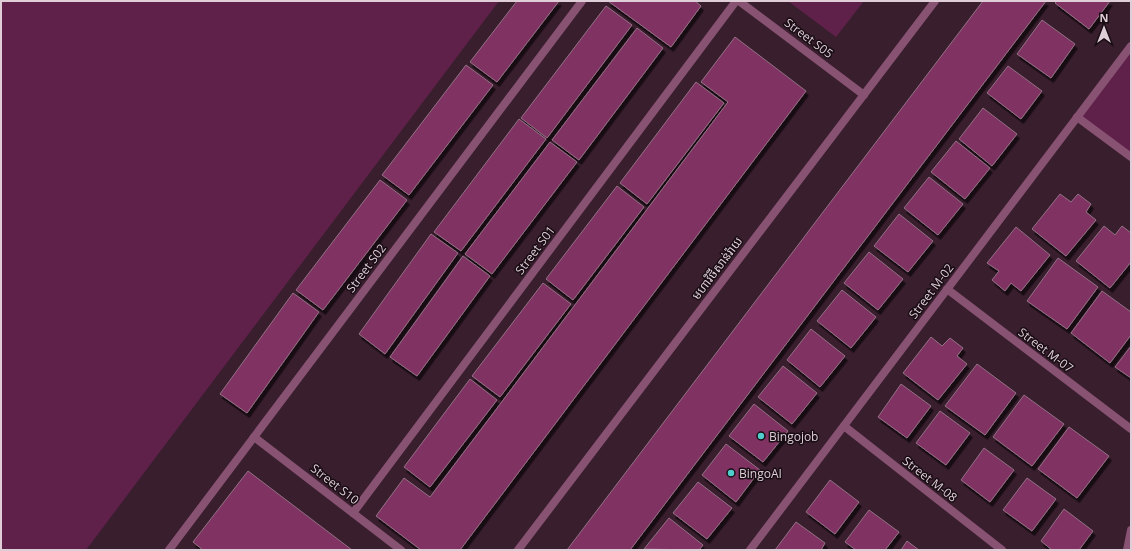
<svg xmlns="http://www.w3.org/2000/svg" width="1132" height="551" font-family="'Open Sans','Noto Sans Khmer',sans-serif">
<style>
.green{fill:#5f2149}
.building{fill:#803064;stroke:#937284;filter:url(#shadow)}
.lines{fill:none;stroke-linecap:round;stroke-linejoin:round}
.minor{stroke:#885272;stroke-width:8}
.tertiary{stroke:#885272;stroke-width:8}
.poi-dot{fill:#52cdce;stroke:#190d14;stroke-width:1.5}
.labels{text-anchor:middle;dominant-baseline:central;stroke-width:3;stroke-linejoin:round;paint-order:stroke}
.street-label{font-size:12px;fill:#dfcdd7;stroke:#190d14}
.poi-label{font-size:12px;fill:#dfcdd7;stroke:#190d14;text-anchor:start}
</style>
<defs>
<filter id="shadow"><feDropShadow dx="2.5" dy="4.5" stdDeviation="0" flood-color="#0009"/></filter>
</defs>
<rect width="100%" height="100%" fill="#391e2e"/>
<!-- green -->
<g class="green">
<polygon points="1,1 499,1 86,550 1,550"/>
<polygon points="788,1 864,1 836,37"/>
<polygon points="1131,46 1131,157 1077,117"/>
</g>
<!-- building -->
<g class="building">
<polygon points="517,1 559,1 497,82 470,62"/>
<polygon points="608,1 695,1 701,6 671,47"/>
<polygon points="983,1 1046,1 630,550 567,550"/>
<polygon points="1057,1 1110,1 1089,29 1055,3"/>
<polygon points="606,6 632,25 547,138 521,118"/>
<polygon points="1042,20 1075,44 1051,78 1017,54"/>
<polygon points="637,28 663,48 579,160 552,140"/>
<polygon points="735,37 806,91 460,550 421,550 376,516 404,478 430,497 728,102 701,82"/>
<polygon points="466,65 493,85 409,195 382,175"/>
<polygon points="1008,66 1042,91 1021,119 987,93"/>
<polygon points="696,82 724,103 647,204 620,183"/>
<polygon points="983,108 1017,134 992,166 959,139"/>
<polygon points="519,119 546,139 461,251 434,232"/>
<polygon points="956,141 990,168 965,199 931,172"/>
<polygon points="550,142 577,162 492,274 465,254"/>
<polygon points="929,177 963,204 938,235 904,208"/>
<polygon points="380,180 407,200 323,310 296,290"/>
<polygon points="617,186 644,207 573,300 546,279"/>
<polygon points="1060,194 1071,202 1078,194 1091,204 1086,212 1096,220 1066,256 1032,229"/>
<polygon points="899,214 933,241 908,272 874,246"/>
<polygon points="1104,226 1115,235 1122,226 1131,233 1131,262 1110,288 1076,261"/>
<polygon points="1016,227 1050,255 1021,291 1011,283 1005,291 992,280 999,271 987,263"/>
<polygon points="431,234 458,253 385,354 359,334"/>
<polygon points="869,252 903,279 878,310 844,283"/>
<polygon points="463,256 490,276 417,376 390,357"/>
<polygon points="1058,258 1098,287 1067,329 1027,301"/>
<polygon points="543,283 571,304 500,397 472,376"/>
<polygon points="842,290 876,317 851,348 817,321"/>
<polygon points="1102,291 1131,312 1131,335 1110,363 1071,333"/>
<polygon points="293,293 319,312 247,413 220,394"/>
<polygon points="811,329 845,356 820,387 787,360"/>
<polygon points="931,337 942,346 950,338 963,348 957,356 967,364 938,400 903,373"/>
<polygon points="1131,346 1131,378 1115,367"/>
<polygon points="977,364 1016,393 985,435 945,406"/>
<polygon points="783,366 817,393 792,424 758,397"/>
<polygon points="470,379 497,400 430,487 404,467"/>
<polygon points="901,384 931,406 907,438 878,417"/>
<polygon points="1024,395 1064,424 1032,466 993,437"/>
<polygon points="754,404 788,431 763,462 729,436"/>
<polygon points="940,411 970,433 946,465 916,443"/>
<polygon points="1069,427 1109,456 1077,498 1038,469"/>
<polygon points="726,444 760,470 736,502 702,475"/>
<polygon points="984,448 1014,470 990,502 961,480"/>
<polygon points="248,471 352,550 203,550 193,542"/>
<polygon points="1027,478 1056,499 1032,531 1003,510"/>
<polygon points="830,480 859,502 835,534 806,512"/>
<polygon points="698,482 732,508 707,539 673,513"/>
<polygon points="1064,509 1093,531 1079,550 1052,550 1041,541"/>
<polygon points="869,510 899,532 885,550 856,550 845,542"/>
<polygon points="669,518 703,545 699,550 644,549"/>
<polygon points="796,522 825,543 821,550 775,550"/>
<polygon points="907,541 919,550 901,550"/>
</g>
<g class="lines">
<!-- minor -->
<g class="minor">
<polyline points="739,1 864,95"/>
<polyline points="1077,117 1131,157"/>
<polyline points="947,289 1131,429"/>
<polyline points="844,426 1002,550"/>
<polyline points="254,437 401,550"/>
<polyline points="353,513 736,1"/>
<polyline points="169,550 582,1"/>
<polyline points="750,550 1131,46"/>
<polyline points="1127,550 1131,530"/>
</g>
<!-- tertiary -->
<polyline class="tertiary" points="518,550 935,1"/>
</g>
<!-- markers -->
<g class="poi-dot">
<circle cx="761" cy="436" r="4"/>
<circle cx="731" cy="473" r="4"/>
</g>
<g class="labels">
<!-- street labels -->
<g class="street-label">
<text transform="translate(809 38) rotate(37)">Street S05</text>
<text transform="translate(535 250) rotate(-53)">Street S01</text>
<text transform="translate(366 268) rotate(-53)">Street S02</text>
<text transform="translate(717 268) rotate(-53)">មហាវិថីសាន់រ៉ាយ</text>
<text transform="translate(931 291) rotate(-53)">Street M-02</text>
<text transform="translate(1046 350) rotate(37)">Street M-07</text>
<text transform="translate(930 479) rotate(38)">Street M-08</text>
<text transform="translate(335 484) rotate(38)">Street S10</text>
</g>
<!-- poi labels -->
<g class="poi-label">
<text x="769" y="436">Bingojob</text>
<text x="739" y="473">BingoAI</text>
</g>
</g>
<!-- border -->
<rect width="1132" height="551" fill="none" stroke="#dfcdd7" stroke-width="4"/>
<!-- north arrow -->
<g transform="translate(1104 28)" stroke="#190d14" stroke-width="3" paint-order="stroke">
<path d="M0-3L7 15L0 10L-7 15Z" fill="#dfcdd7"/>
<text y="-6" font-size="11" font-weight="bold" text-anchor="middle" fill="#dfcdd7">N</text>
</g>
</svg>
